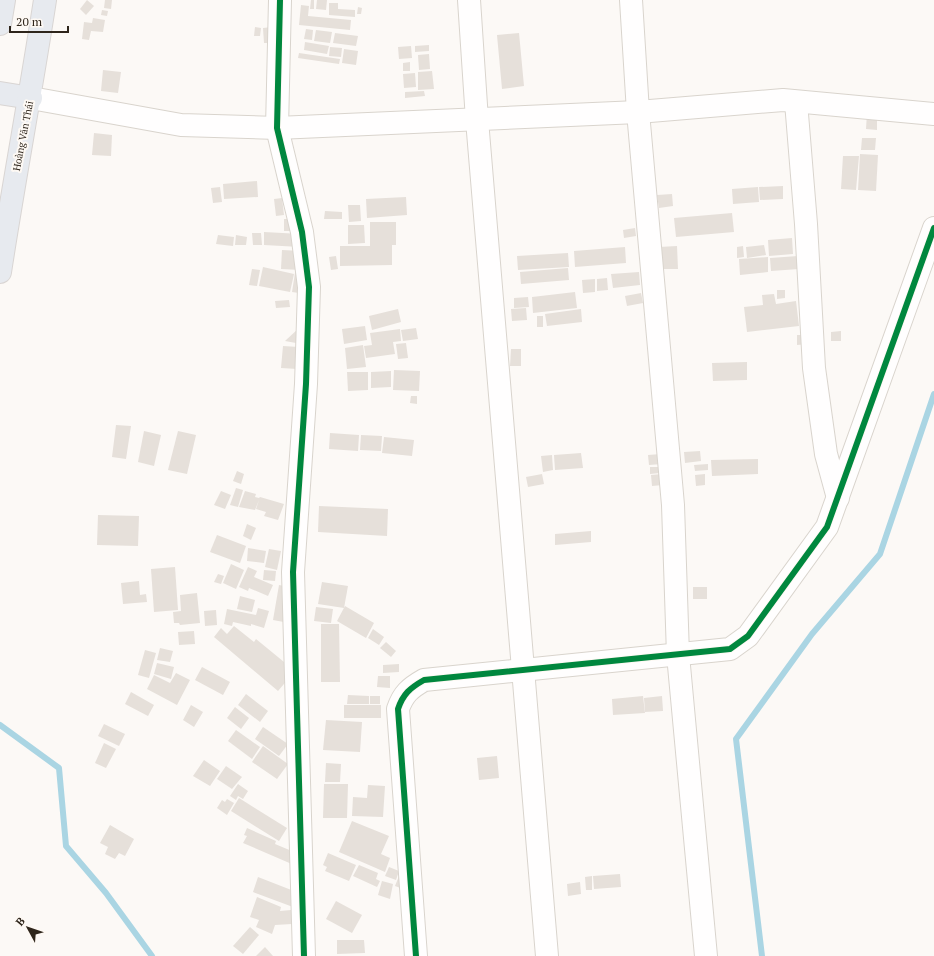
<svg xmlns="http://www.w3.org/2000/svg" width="934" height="956" font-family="'PT Serif',serif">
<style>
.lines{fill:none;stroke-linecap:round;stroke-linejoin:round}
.stream{stroke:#aad5e3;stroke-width:6}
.building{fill:#e6e0da}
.minor-casing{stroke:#d9d4cd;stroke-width:24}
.primary-casing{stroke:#d9d5d3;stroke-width:24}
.minor{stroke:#fffefe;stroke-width:22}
.primary{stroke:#e7eaef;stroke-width:22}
.cycleway-casing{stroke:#fef9f4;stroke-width:8}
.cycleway{stroke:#00873e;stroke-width:6}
.labels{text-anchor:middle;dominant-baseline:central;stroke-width:4;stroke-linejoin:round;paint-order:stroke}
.street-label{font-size:10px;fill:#2e251b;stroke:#fef9f4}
</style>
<rect width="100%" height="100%" fill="#fcf9f6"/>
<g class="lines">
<!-- stream -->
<g class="stream">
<polyline points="0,725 59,768 66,846 106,893 152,956"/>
<polyline points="762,956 736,739 812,634 880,554 934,394"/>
</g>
</g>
<!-- building -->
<g class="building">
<polygon points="87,0 94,6 86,15 80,9"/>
<polygon points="105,0 112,0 111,9 104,8"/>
<polygon points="311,0 314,0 314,9 310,9"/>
<polygon points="317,0 327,0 326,10 316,9"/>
<polygon points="329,3 338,3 338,9 355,10 355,17 329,15"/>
<polygon points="301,5 309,6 308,16 351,20 350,30 299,25"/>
<polygon points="358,7 362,8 361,14 357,14"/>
<polygon points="102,10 108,11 107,16 101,15"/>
<polygon points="93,18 105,20 103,32 91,31 89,40 82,39 84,22 92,23"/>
<polygon points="255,27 261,28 260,36 254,36"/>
<polygon points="272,27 273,43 264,43 263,28"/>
<polygon points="306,29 313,30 312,40 304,39"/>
<polygon points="316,30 332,32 330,43 314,41"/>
<polygon points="335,33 358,36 356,46 333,43"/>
<polygon points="519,33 524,86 502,89 497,35"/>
<polygon points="305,42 329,46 327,54 304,50"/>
<polygon points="429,45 429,51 415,52 415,46"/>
<polygon points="411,46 412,58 399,59 398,47"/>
<polygon points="330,47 342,48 341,57 329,56"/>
<polygon points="344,49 358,51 356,65 342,63"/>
<polygon points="299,53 340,59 339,64 298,58"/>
<polygon points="429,54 430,69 419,70 418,55"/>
<polygon points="410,62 410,71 403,71 403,63"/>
<polygon points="103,70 121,72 118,93 101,91"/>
<polygon points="432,71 434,89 418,90 418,72"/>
<polygon points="415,73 416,87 404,88 403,74"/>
<polygon points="424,91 425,96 405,98 405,92"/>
<polygon points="867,113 877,113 877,130 866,129"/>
<polygon points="94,133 112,135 111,156 92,155"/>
<polygon points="862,138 876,138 875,150 861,150"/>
<polygon points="860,154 878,155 876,191 858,190"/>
<polygon points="843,156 859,156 856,190 841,189"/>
<polygon points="257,181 258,197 224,199 223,184"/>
<polygon points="783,186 783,199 760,200 759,187"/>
<polygon points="220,187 222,202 213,203 211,188"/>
<polygon points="758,187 759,202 733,204 732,189"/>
<polygon points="672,194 673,206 659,208 657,195"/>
<polygon points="406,197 407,215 367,218 366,199"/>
<polygon points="282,198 284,215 276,216 274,199"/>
<polygon points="348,205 360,205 361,221 349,222"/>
<polygon points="325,211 342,212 342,219 324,219"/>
<polygon points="732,213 734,232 676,237 674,218"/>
<polygon points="284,219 297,219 298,231 284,231"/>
<polygon points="370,222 396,222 396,245 392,245 392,265 340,266 340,246 370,246"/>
<polygon points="348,225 364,225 365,243 348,244"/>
<polygon points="635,228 636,236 624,238 623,230"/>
<polygon points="264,232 301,234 300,247 264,245"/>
<polygon points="252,233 261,233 262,245 253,245"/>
<polygon points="218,235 234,237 233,246 216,244"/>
<polygon points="236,235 247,237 246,245 235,245"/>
<polygon points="792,238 793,254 769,256 768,240"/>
<polygon points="764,245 766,255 747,258 746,247"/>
<polygon points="677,246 678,269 660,269 659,247"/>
<polygon points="743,246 744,257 737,258 737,247"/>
<polygon points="625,247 626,263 575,267 574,251"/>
<polygon points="282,250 302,251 301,270 281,269"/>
<polygon points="568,253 569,267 518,270 517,256"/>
<polygon points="336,256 338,269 331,270 329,257"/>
<polygon points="798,256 799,269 771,271 770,258"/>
<polygon points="768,257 768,272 740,275 739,259"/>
<polygon points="263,267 294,274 290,292 259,286"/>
<polygon points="568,268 569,280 521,284 520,272"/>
<polygon points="252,269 260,270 257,286 249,285"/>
<polygon points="639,272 640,285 613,288 611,274"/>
<polygon points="295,273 314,276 312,295 292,292"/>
<polygon points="607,278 608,290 597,291 597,279"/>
<polygon points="595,279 595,292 583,293 582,280"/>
<polygon points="777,290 785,290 785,298 777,299"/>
<polygon points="575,292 577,308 533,313 532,297"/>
<polygon points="641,293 643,303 627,306 625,296"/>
<polygon points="774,294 776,304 796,301 799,326 747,332 744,307 763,305 762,295"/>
<polygon points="528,297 529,307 514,308 514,298"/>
<polygon points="289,300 290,307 276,308 275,301"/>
<polygon points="526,308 527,320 512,321 511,309"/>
<polygon points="398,309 401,322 372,330 369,316"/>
<polygon points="581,309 582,322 547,326 545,314"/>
<rect x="537" y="316" width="6" height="11"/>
<polygon points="365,326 367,340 344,344 342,329"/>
<polygon points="299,328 296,343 285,341"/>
<polygon points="416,328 418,339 403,341 401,330"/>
<polygon points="400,329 401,341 393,342 395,354 366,358 364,346 372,345 370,333"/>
<polygon points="841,331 841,341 831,341 831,332"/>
<polygon points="797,335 809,335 809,344 797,345"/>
<polygon points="406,343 408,358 398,359 396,344"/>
<polygon points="363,345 366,367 347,369 345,348"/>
<polygon points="283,346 299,347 297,369 281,368"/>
<polygon points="511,349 521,349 521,366 510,366"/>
<polygon points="747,362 747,380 713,381 712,363"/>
<polygon points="394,370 420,371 419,391 393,390"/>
<polygon points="391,371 391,387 371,388 371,372"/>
<polygon points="347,372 368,372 368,390 348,391"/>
<polygon points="411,396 417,396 417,404 410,403"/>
<polygon points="116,425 131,426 126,459 112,457"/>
<polygon points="144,431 161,435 154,466 138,462"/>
<polygon points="178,431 196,435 187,474 168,470"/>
<polygon points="330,433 359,435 358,451 329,449"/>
<polygon points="361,435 382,436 381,451 360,450"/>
<polygon points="384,437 414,440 412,456 382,453"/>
<polygon points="700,451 701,461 685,463 684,452"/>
<polygon points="581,453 583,468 555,470 554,455"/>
<polygon points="661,454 662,464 649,465 648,455"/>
<polygon points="552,455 553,470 543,472 541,456"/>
<polygon points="758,459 758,474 712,476 711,460"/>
<polygon points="708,464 708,470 695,471 694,465"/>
<polygon points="650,467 660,467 660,473 650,474"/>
<polygon points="237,471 244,474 241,484 233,481"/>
<polygon points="542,474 544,484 528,487 526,477"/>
<polygon points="662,474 663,485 652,486 651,475"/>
<polygon points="705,474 705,485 696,486 695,475"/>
<polygon points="236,488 243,490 238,507 230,505"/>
<polygon points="221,491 231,495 225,509 214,505"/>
<polygon points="245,491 256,494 255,497 259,498 260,497 284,504 278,520 264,516 266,512 256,509 259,500 255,510 239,507"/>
<polygon points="319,506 388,509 387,536 318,532"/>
<polygon points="98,515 139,516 138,546 97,545"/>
<polygon points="247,524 256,528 251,540 243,536"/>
<polygon points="591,531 591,542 555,545 555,534"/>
<polygon points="217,535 246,546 240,563 210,552"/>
<polygon points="248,548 266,551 264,563 247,561"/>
<polygon points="269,549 281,551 277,570 265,567"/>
<polygon points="231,564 244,570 236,589 223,583"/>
<polygon points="175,567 178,610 154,612 151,569"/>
<polygon points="248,567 257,571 254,577 273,585 268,596 249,588 248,591 239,587"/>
<polygon points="264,570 276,571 275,581 263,580"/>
<polygon points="218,574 224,576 221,584 214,582"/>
<polygon points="139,581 140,595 146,594 147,602 123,604 121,583"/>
<polygon points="322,582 348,586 344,608 318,604"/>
<polygon points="279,585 295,588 289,623 273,620"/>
<rect x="693" y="587" width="14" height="12"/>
<polygon points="197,593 200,623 180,625 179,623 174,623 173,612 181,611 180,595"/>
<polygon points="240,596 255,600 252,612 237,609"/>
<polygon points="345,606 374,623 366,638 337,621"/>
<polygon points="316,607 333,609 331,623 314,621"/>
<polygon points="258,608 269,611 264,628 251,624 251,626 233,622 232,626 224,624 227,609 256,615"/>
<polygon points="216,610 217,625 205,626 204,611"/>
<polygon points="321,624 339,624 340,682 321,682"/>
<polygon points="234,626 254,642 256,639 295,671 278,691 214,637 221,628 227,634"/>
<polygon points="373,629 384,637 379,645 368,638"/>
<polygon points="194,631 195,644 179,645 178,632"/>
<polygon points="386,642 396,651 391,657 380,648"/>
<polygon points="160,648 173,651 170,662 157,660"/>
<polygon points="145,650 156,653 149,678 138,675"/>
<polygon points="157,663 174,667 171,679 154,674"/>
<polygon points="399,664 399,672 383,673 383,665"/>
<polygon points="202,667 230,682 223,695 195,680"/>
<polygon points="176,673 190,680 177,705 147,689 154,675 170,683"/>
<polygon points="378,676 390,676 390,688 377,687"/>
<polygon points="131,692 154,705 148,716 125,704"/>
<polygon points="246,694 268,711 260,722 238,705"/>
<polygon points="348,695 369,696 369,704 347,704"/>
<rect x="370" y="696" width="10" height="8"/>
<polygon points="643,696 645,713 613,715 612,699"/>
<polygon points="662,696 663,711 645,712 644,698"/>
<polygon points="191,705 203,712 194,727 183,720"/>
<rect x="344" y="705" width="37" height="13"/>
<polygon points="235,707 249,718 241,729 227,718"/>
<polygon points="326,720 362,722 360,752 323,750"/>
<polygon points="104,724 125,734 119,746 98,736"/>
<polygon points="263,727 288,744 279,756 255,739"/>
<polygon points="236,730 260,747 252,759 228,741"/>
<polygon points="104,743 116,749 106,768 95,763"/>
<polygon points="263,746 288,764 277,779 252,762"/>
<polygon points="497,756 499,778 479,780 477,758"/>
<polygon points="204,760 220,771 210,786 193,776"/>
<polygon points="326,763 341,764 340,782 325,782"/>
<polygon points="226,766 242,777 232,789 217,779"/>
<polygon points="238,784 248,791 243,799 238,796 236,800 230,796"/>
<polygon points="324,784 348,784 347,818 323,818"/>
<polygon points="368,785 385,786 383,817 352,816 353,797 367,798"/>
<polygon points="239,798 287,828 279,841 231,811"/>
<polygon points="227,799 234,803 227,815 217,808 222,800 225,802"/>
<polygon points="352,821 389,836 381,854 390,858 385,872 339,852"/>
<polygon points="110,825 134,839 125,856 119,853 115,859 105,854 108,847 100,843"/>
<polygon points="247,828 276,841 275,844 299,854 294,865 243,843 247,836 244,835"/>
<polygon points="328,853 356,865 349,881 325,871 327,867 323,865"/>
<polygon points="359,865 378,873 376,879 380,881 377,887 353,876"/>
<polygon points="389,867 399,871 396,880 385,876"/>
<polygon points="620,874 621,887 594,889 593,876"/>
<polygon points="399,876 407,878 403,889 395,886"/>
<polygon points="592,876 592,890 586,890 585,877"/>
<polygon points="258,877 299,893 293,907 253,892"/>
<polygon points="382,881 393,884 390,899 378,895"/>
<polygon points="580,882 581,894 568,896 567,884"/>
<polygon points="257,897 281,907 280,911 291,910 292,924 275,925 272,934 256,927 259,920 250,917"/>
<polygon points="336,901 362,915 352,933 326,919"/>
<polygon points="250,927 259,935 243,954 233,946"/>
<polygon points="337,940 364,940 365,953 337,954"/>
<polygon points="265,947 273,956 256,956"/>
</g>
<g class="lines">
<defs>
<g id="minor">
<polyline points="280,0 277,128 302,232 309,287 306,384 293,572 304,956"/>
<polyline points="469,0 477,120 547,956"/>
<polyline points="631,0 638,112 673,505 678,655 706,956"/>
<polyline points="31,98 181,125 277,128 638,112 783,100 934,114"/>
<polyline points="796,102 806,224 814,368 826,454 838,498"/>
<path d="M416,956L398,709C403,694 410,688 424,680L730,649L748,636L827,527L934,228"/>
</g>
<g id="primary">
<polyline points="0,24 4,0"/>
<polyline points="0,93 31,98"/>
<path d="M0,272C14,181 31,91 45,0"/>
</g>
</defs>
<!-- minor casing -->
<use href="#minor" class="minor-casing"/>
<!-- primary casing -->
<use href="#primary" class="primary-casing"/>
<!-- minor -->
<use href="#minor" class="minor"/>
<!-- primary -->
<use href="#primary" class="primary"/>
<defs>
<g id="cycleway">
<polyline points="280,0 277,128 302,232 309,287 306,384 293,572 304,956"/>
<path d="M416,956L398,709C403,694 410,688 424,680L730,649L748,636L827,527L934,228"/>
</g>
</defs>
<!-- cycleway casing -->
<use href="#cycleway" class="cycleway-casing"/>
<!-- cycleway -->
<use href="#cycleway" class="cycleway"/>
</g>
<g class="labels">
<!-- street labels -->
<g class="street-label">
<text transform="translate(23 136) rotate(-79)">Hoàng Văn Thái</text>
</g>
</g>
<!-- north arrow -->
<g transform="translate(28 928) rotate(310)" stroke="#fef9f4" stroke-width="3" paint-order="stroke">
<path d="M0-3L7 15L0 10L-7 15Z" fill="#2e251b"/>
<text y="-6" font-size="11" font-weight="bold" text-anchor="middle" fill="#2e251b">B</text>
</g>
<!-- scale -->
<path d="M10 26v6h58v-6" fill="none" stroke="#2e251b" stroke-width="2"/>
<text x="16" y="26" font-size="12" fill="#2e251b" stroke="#fef9f4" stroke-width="3" paint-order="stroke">20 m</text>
</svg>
